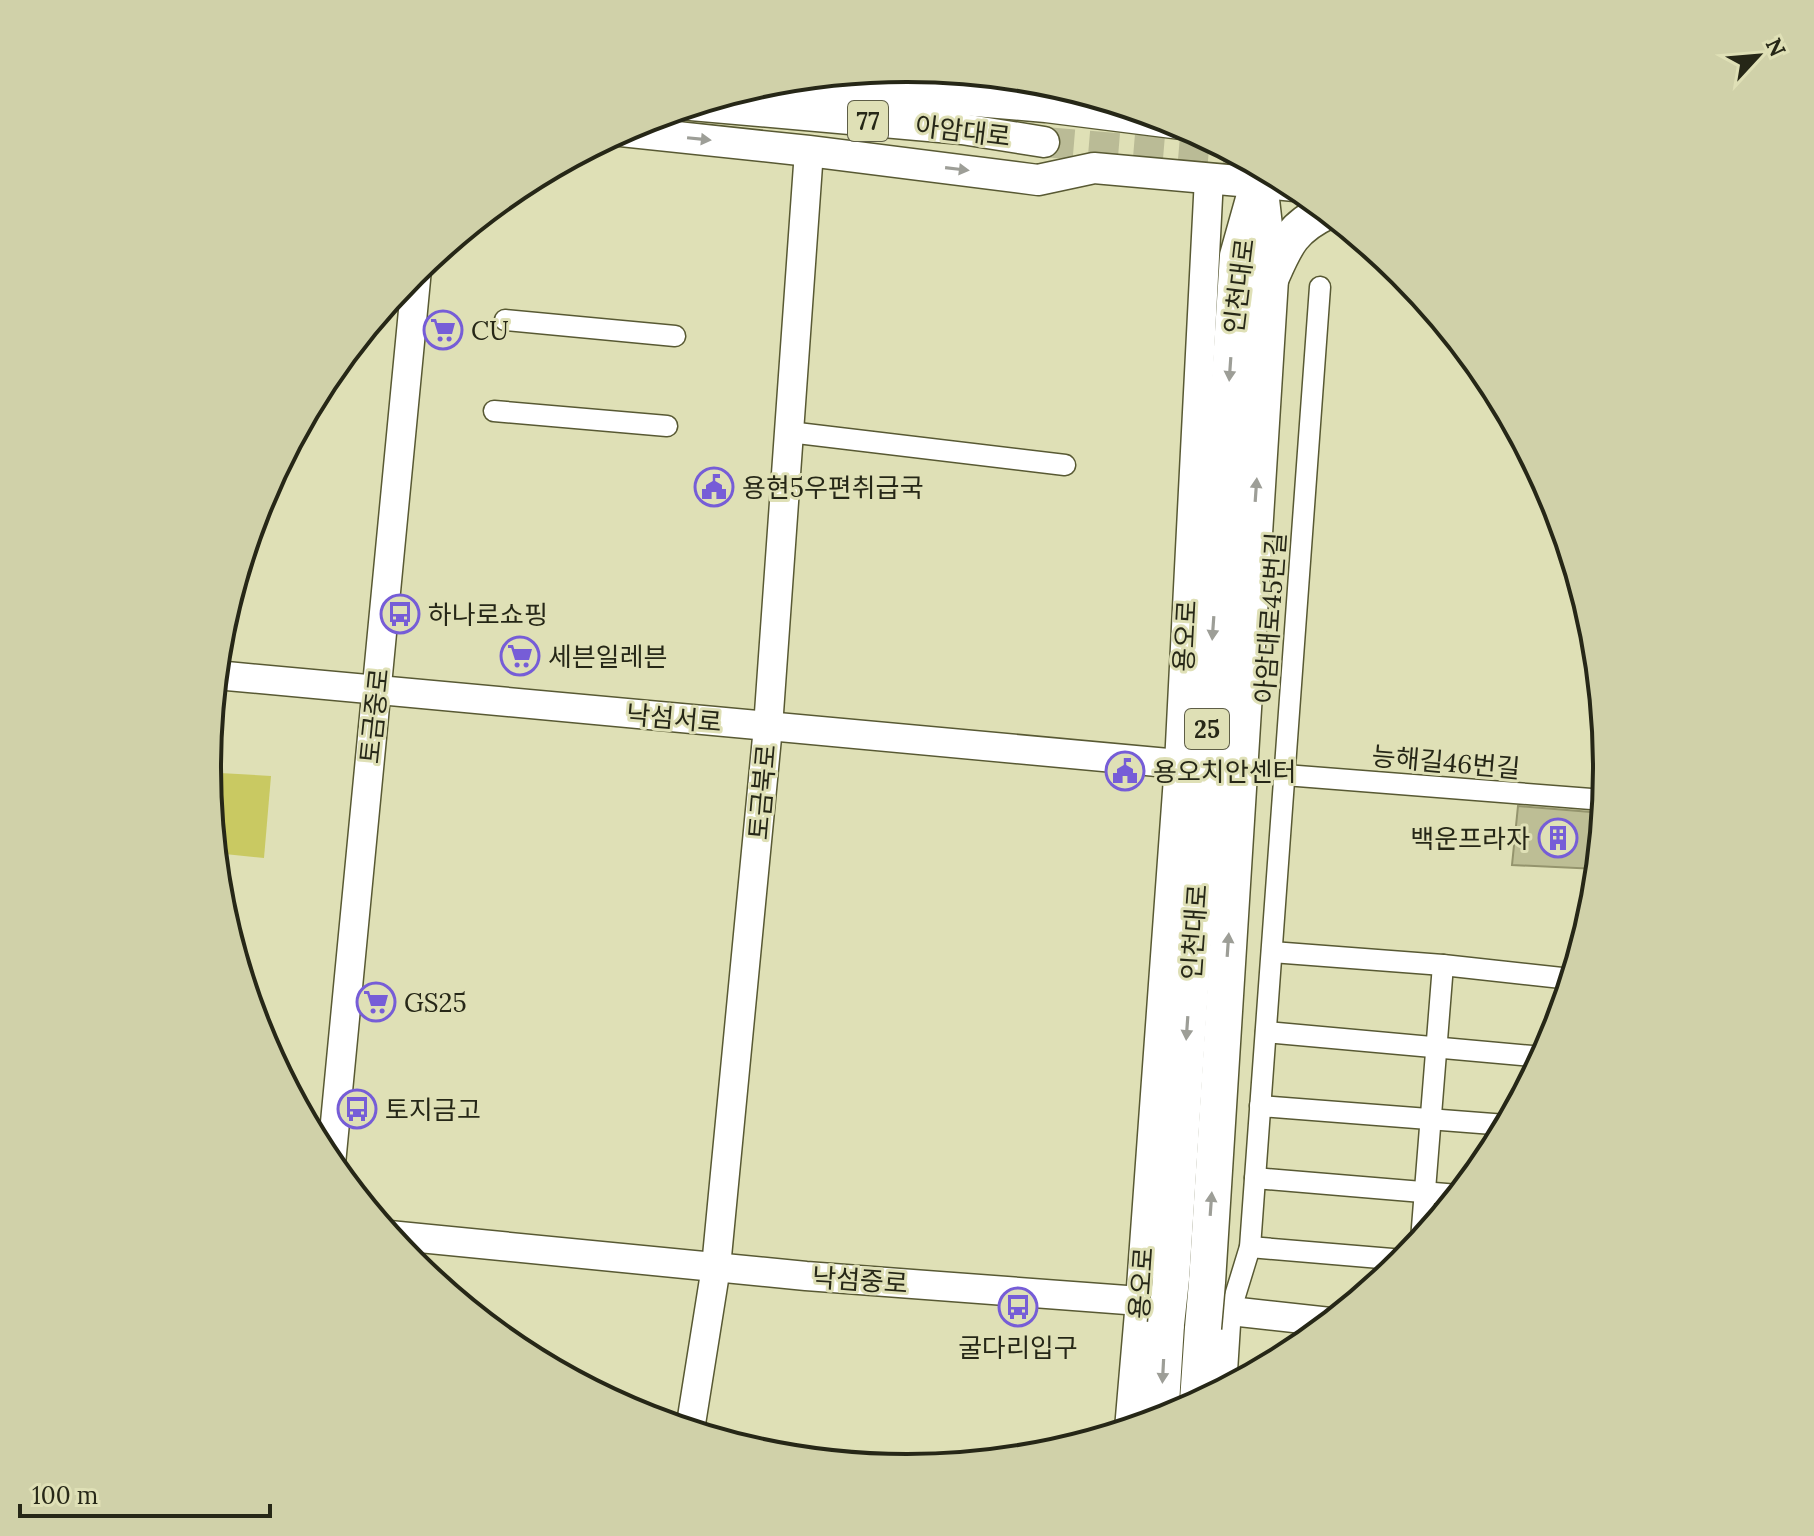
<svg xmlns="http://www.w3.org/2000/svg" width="1814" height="1536" font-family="Lora,'Noto Sans KR',serif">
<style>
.green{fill:#c9c962}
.building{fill:#bdbe95;stroke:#94946d;stroke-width:2}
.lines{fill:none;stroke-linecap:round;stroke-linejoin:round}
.primary-tunnel{stroke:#babb96;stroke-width:30;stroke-dasharray:30 15;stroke-linecap:butt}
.street-casing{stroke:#585933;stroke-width:23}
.secondary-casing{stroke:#585933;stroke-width:31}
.primary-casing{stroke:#585933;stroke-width:33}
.highway-casing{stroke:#585933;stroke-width:39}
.street{stroke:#fff;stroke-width:20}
.secondary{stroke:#fff;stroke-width:28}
.primary{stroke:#fff;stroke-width:30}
.highway{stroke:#fff;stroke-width:36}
.highway-bridge-casing{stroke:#585933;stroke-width:39;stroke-linecap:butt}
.highway-bridge{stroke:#fff;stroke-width:36}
.oneway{fill:#9d9e97}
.labels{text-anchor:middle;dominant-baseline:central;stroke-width:6;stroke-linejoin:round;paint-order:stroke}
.shield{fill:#dfe0b6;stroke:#5e5e47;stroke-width:2}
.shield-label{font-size:24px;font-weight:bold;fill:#262717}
.street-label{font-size:26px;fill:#262717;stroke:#dfe0b6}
.poi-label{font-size:26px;fill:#262717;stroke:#dfe0b6;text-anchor:start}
.rim{fill:none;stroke:#262717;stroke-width:4}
</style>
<rect width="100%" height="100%" fill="#dfe0b6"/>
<!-- green -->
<polygon class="green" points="220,773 271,776 264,858 215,853 214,840"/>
<!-- building -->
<polygon class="building" points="1518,806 1603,813 1597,869 1512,865"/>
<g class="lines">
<!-- primary-tunnel -->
<polyline class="primary-tunnel" points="1044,142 1246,159"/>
<defs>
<g id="street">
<polyline points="505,320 675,336"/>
<polyline points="494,411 667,426"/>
<polyline points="789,432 1065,465"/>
<polyline points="1285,775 1604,800"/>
<polyline points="1272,952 1443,965 1571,979"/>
<polyline points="1266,1032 1543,1057"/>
<polyline points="1260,1106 1506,1125"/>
<polyline points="1255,1178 1458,1195"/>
<polyline points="1421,1240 1443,965"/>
<polyline points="1250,1247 1404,1260"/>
<polyline points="1226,1387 1231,1309 1250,1247 1320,287"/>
</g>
<g id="secondary">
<path d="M216,675C537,702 858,737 1179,764"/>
<polyline points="331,1164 417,269"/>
<polyline points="389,1235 806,1276 1140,1301 1330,1322"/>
<polyline points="1129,1429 1140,1301 1179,764 1209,178"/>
<polyline points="690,1430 716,1267 768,727 809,151"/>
</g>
<g id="primary">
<polyline points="764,83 1046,107 1181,124"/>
<polyline points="691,105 962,129 1044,142"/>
<polyline points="621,131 809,151 1038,180 1094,168 1295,186"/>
</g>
<g id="highway">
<path d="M1270,279C1285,245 1291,228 1327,211"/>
<polyline points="1171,1279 1238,256 1254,199"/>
<polyline points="1207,1282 1270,279 1259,182"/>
<polyline points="1198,1402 1203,1328"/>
<polyline points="1160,1419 1166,1324"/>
</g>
</defs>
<!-- street casing -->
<use href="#street" class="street-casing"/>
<!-- secondary casing -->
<use href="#secondary" class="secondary-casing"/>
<!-- primary casing -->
<use href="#primary" class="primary-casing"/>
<!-- highway casing -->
<use href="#highway" class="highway-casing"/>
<!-- street -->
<use href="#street" class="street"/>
<!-- secondary -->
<use href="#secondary" class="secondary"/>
<!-- primary -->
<use href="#primary" class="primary"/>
<!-- highway -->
<use href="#highway" class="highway"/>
<defs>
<g id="highway-bridge">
<polyline points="1166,1324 1171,1279"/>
<polyline points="1203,1328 1207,1282"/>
</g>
</defs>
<!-- highway-bridge casing -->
<use href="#highway-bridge" class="highway-bridge-casing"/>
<!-- highway-bridge -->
<use href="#highway-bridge" class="highway-bridge"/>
</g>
<!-- one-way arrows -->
<defs><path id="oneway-solid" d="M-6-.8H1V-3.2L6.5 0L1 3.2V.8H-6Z" transform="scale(2)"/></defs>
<g class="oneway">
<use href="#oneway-solid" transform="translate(699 139) rotate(6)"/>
<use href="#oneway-solid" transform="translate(957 169) rotate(7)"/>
<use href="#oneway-solid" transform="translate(1230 369) rotate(94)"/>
<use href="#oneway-solid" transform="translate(1256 490) rotate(-86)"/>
<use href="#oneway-solid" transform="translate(1213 628) rotate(94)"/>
<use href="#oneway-solid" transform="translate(1228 945) rotate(-86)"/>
<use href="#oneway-solid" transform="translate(1187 1028) rotate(94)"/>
<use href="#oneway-solid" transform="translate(1211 1204) rotate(-86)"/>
<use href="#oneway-solid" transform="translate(1163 1371) rotate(93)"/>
</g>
<!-- icons -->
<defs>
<symbol id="supermarket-ring" viewBox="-11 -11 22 22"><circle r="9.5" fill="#dfe0b6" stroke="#765dd7" stroke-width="1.5"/><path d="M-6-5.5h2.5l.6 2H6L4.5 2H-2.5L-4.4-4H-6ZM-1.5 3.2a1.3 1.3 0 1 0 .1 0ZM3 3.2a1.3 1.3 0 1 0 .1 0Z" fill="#765dd7"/></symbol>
<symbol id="civic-ring" viewBox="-11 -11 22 22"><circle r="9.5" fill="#dfe0b6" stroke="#765dd7" stroke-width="1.5"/><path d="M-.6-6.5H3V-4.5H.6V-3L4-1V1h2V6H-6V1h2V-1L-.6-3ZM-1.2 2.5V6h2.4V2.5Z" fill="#765dd7"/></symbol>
<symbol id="bus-ring" viewBox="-11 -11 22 22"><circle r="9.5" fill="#dfe0b6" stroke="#765dd7" stroke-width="1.5"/><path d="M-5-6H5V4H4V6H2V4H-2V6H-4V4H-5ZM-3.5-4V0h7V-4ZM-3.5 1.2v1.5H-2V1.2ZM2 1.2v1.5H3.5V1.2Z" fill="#765dd7"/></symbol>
<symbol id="building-ring" viewBox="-11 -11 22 22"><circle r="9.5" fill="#dfe0b6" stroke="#765dd7" stroke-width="1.5"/><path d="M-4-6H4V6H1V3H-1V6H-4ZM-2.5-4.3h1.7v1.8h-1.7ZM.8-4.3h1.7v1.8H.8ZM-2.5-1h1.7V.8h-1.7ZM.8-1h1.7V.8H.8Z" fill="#765dd7"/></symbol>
</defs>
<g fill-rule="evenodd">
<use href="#supermarket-ring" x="421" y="308" width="44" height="44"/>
<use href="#civic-ring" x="692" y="465" width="44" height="44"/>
<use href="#bus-ring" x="378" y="592" width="44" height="44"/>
<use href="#supermarket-ring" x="498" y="634" width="44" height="44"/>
<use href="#civic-ring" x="1103" y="749" width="44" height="44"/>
<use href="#building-ring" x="1536" y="816" width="44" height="44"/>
<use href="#supermarket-ring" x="354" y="980" width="44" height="44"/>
<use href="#bus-ring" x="335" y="1087" width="44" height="44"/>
<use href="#bus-ring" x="996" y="1285" width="44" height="44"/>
</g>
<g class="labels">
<!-- shield labels -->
<g class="shield">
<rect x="848" y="101" width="40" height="40" rx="6"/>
<rect x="1185" y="709" width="44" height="40" rx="6"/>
</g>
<g class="shield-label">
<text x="868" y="121">77</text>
<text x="1207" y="729">25</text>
</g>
<!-- street labels -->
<g class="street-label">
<text transform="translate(963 131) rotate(7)">아암대로</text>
<text transform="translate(1239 286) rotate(-83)">인천대로</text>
<text transform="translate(1270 618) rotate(-86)">아암대로45번길</text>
<text transform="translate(1185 636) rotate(-87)">용오로</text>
<text transform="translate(374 716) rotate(-84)">토금중로</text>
<text transform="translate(674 718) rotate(5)">낙섬서로</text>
<text transform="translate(1446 762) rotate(5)">능해길46번길</text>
<text transform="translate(762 792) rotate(-85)">토금북로</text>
<text transform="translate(1194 932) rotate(-86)">인천대로</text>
<text transform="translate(860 1280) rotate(4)">낙섬중로</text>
<text transform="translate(1141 1283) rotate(-86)">용오로</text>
</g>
<!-- poi labels -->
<g class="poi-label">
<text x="471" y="330">CU</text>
<text x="742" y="487">용현5우편취급국</text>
<text x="428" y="614">하나로쇼핑</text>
<text x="548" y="656">세븐일레븐</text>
<text x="1153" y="771">용오치안센터</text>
<text x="1530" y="838" text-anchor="end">백운프라자</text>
<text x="404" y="1002">GS25</text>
<text x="385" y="1109">토지금고</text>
<text x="1018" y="1347" text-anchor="middle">굴다리입구</text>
</g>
</g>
<!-- crop -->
<path d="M0 0H1814V1536H0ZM221 768a686 686 0 1 1 1372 0a686 686 0 1 1-1372 0Z" fill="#d0d1a9" fill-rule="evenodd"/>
<path class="rim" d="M221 768a686 686 0 1 1 1372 0a686 686 0 1 1-1372 0Z"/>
<!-- north arrow -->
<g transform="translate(1758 56) rotate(64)" stroke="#dfe0b6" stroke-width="6" paint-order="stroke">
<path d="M0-6L14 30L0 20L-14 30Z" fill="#262717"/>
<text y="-12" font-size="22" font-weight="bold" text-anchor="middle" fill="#262717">N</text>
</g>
<!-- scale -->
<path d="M20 1504v12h250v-12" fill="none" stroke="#262717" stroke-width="4"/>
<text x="32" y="1504" font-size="24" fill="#262717" stroke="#dfe0b6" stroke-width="6" paint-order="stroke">100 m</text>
</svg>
